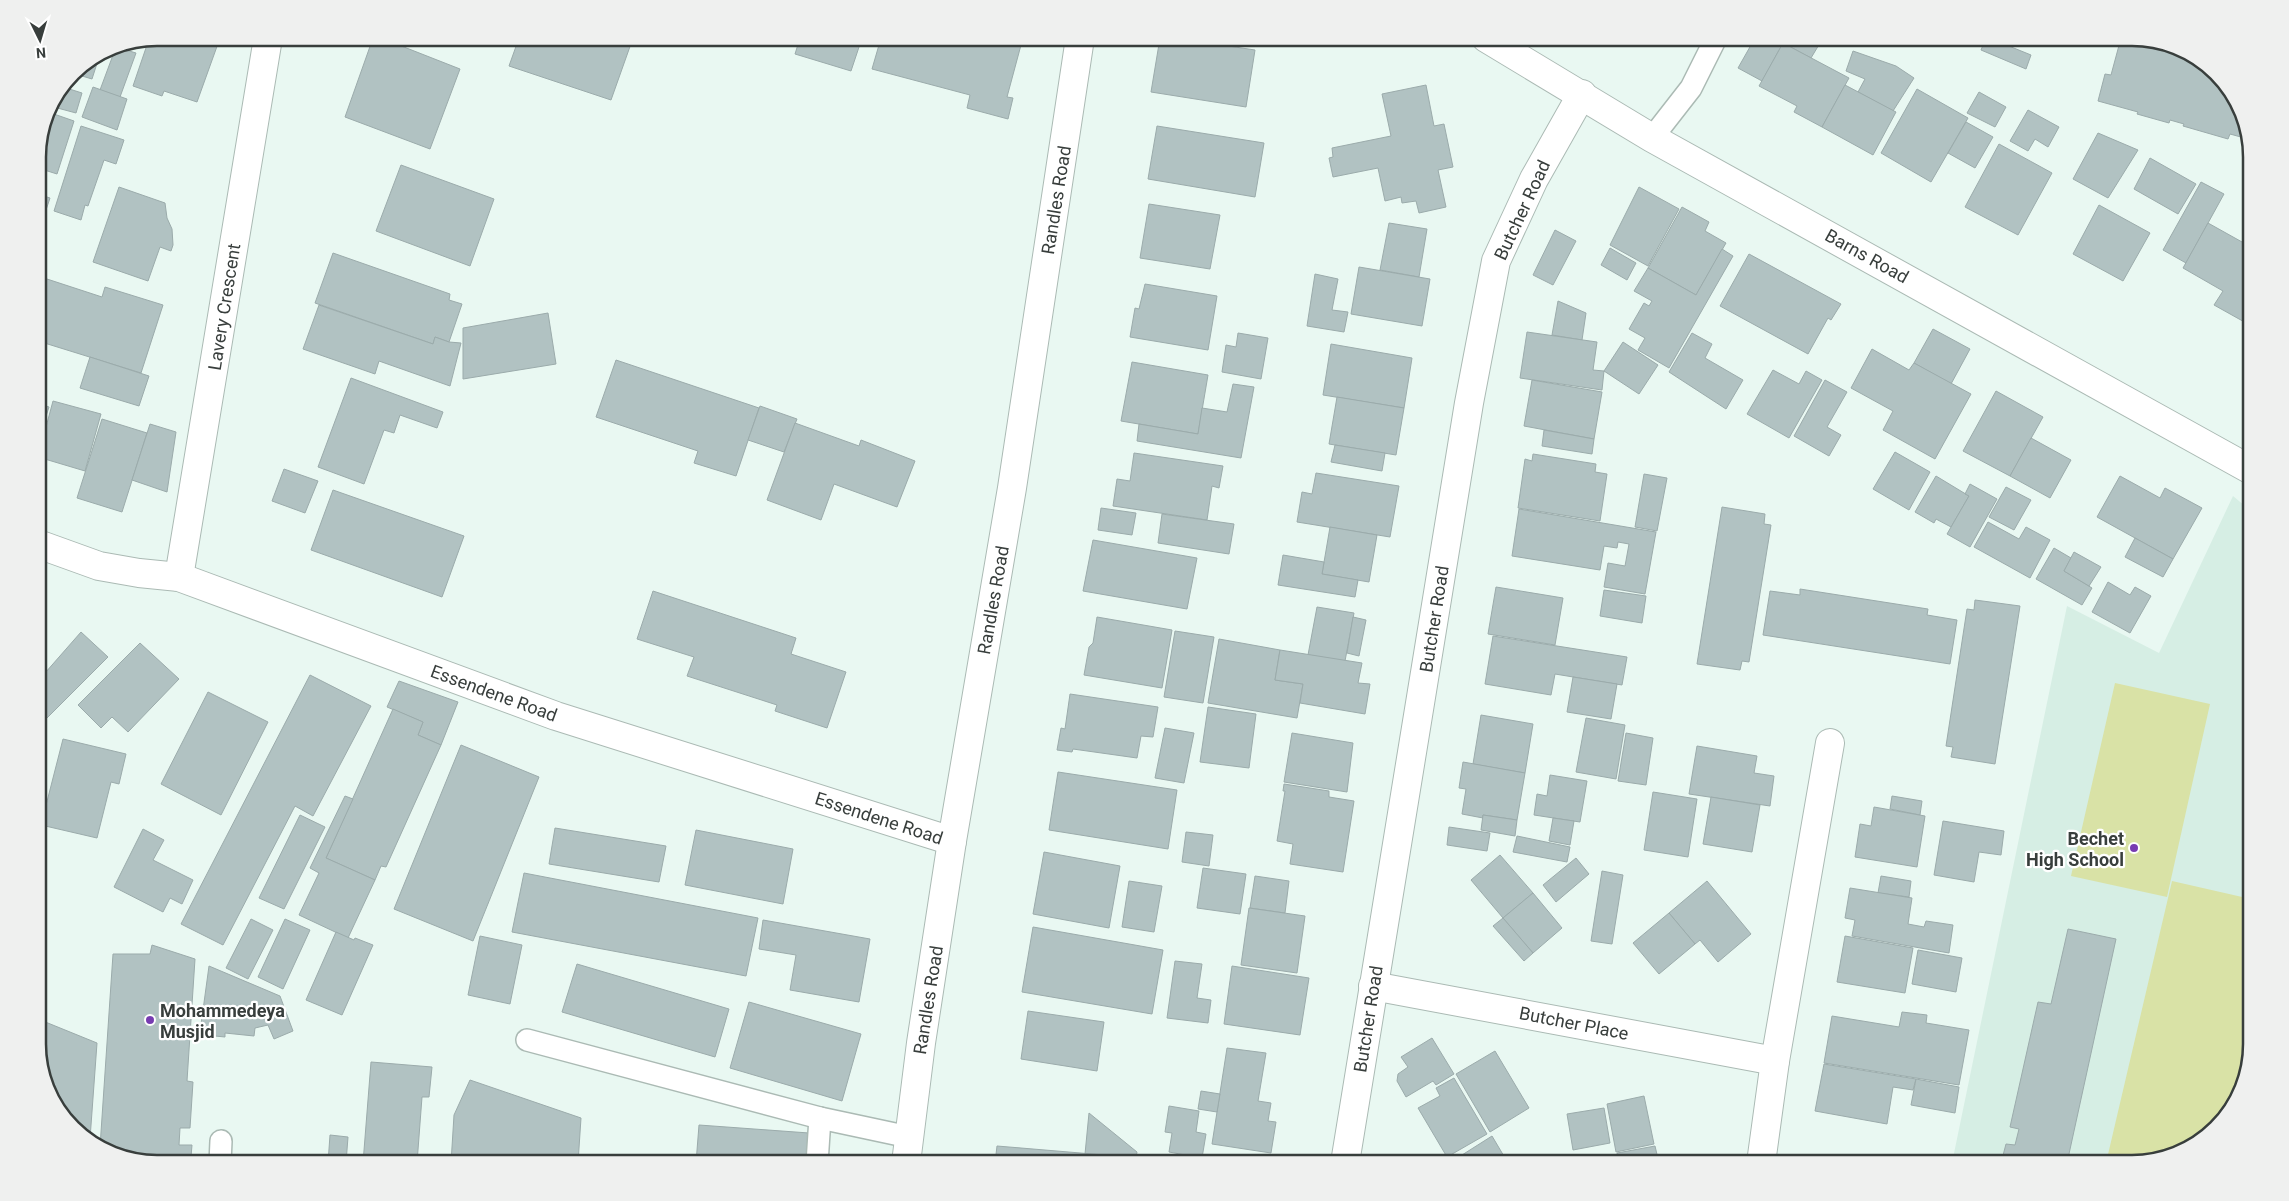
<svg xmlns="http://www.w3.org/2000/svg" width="2289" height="1201" font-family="Roboto,sans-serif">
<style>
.built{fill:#d6eee4}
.green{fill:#d9e2a6}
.building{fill:#b1c2c2;stroke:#9babab}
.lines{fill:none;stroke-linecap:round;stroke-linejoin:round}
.lane-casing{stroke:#abbab4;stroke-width:24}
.street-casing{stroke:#abbab4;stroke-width:30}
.secondary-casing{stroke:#abbab4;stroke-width:30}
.lane{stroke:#fff;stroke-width:21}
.street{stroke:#fff;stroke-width:28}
.secondary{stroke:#fff;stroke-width:28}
.poi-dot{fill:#773bb1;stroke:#fff;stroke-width:2}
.labels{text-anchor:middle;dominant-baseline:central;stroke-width:4.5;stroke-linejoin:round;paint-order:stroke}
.street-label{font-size:18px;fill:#383e3c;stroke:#fff}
.poi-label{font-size:18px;font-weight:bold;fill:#383e3c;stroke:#fff;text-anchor:end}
.rim{fill:none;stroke:#383e3c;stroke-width:2.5}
</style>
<rect width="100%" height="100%" fill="#e9f8f2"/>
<!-- built -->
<polygon class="built" points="2233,496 2251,511 2251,1044 2239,1097 2198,1143 2132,1163 1952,1163 2067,606 2159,653"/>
<!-- green -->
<g class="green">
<polygon points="2115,683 2210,704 2167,897 2071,876"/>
<polygon points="2172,881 2251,899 2251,1044 2239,1097 2198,1143 2132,1163 2106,1163"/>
</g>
<!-- building -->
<g class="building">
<polygon points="157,38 220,38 197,102 164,91 162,96 133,86 149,39"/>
<polygon points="373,38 381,38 460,69 430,149 345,117"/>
<polygon points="519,38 633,38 611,100 509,66"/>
<polygon points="800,38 862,38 851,71 795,54"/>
<polygon points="881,38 993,38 1021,45 1007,97 1013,98 1008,119 967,108 970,95 872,69"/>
<polygon points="1160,38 1175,38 1255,50 1246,107 1151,92"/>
<polygon points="1268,38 1299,38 1298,44"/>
<polygon points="1755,38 1823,38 1811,58 1783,43 1762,81 1738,68"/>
<polygon points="1986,38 2001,38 1999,42 2031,55 2026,69 1981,50"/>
<polygon points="2121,38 2132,38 2185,50 2231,91 2248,139 2230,134 2228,139 2183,126 2184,124 2170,120 2169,123 2137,114 2138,112 2098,101 2105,74 2111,75"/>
<polygon points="1783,43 1849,78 1822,127 1794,112 1797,106 1759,86"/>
<polygon points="116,47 136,53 120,97 100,90"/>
<polygon points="1853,51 1896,66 1914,78 1893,111 1858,92 1865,79 1846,71"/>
<polygon points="100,54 92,79 72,73 73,72"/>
<polygon points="1426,85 1434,126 1444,124 1453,167 1438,170 1446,207 1419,213 1416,201 1402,203 1401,197 1385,201 1378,168 1333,177 1329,158 1333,157 1332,148 1391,136 1382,94"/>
<polygon points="1845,85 1896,112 1873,155 1822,127"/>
<polygon points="63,87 82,93 76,113 50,106"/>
<polygon points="93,87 127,99 117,130 82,117"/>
<polygon points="1917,89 1968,118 1931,182 1881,153"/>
<polygon points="1979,92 2006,107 1995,127 1967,113"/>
<polygon points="2028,110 2059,127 2048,147 2035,139 2028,151 2010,141"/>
<polygon points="51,113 74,121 57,174 38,168 38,154"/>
<polygon points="1966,122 1993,137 1975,168 1948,153"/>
<polygon points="81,126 124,140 116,164 104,160 88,206 85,205 81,220 54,211"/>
<polygon points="1157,126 1264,143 1255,197 1148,179"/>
<polygon points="2098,133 2138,150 2108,198 2073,179"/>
<polygon points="1999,144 2052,173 2018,235 1965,207"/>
<polygon points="2150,158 2196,184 2178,214 2134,189"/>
<polygon points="401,165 494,199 470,266 376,231"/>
<polygon points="2201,182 2224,194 2186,263 2163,250"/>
<polygon points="119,187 165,203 167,218 172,229 173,245 171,251 160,247 148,281 93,262"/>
<polygon points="1639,187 1679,209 1648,266 1610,245"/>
<polygon points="38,194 50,198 43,219 38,217"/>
<polygon points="1149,204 1220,215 1210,269 1140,258"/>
<polygon points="2099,205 2150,233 2123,281 2073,254"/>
<polygon points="1682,207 1709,222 1705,231 1726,243 1696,295 1648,268"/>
<polygon points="1389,223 1427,229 1419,277 1380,270"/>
<polygon points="2208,223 2251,247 2251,319 2248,324 2214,305 2223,291 2183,268"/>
<polygon points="1555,230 1576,241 1553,285 1533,275"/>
<polygon points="1610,248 1636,263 1627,280 1601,265"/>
<polygon points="1722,249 1733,256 1669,368 1638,350 1645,338 1629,329 1644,303 1649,306 1652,301 1634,291 1648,268 1696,295"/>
<polygon points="333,253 450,294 449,300 462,304 449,342 435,337 433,344 315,303"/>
<polygon points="1749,254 1841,304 1831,320 1828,318 1808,354 1720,306"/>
<polygon points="1359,267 1430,279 1422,326 1351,314"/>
<polygon points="1315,274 1338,279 1332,310 1348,312 1344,332 1307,326"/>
<polygon points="47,279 102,297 105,287 163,305 141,373 38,341 38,308"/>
<polygon points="1145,284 1217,296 1208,350 1130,337 1135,308 1139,309"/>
<polygon points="1558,301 1586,313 1582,340 1552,335"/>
<polygon points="319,305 433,344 435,337 449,342 461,343 450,386 379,361 375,374 303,349"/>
<polygon points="548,313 556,364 463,379 463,328"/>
<polygon points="1933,329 1970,349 1951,384 1914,363"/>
<polygon points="1527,332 1597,342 1593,370 1604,371 1602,390 1520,378"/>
<polygon points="1238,333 1268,338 1261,379 1222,372 1226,345 1236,347"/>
<polygon points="1692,333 1712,344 1705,358 1743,380 1726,409 1669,372"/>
<polygon points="1623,342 1658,365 1639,394 1604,371"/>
<polygon points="1331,344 1412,358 1404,408 1323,395"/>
<polygon points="1872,349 1909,370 1914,363 1971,394 1935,459 1883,430 1893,411 1851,388"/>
<polygon points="90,357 149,376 139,406 80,388"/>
<polygon points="616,360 759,408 736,476 694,463 698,451 596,417"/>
<polygon points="1132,362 1208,375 1198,434 1121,421"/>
<polygon points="1773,370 1799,384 1806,371 1822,380 1789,438 1747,414"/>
<polygon points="351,378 443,412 437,428 400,415 394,433 384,430 364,484 318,467"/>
<polygon points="1532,380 1602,392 1594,439 1524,426"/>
<polygon points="1825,380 1847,392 1827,427 1841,435 1829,456 1794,436"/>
<polygon points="1233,384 1254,387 1241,458 1137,441 1139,424 1198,434 1202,408 1227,412"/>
<polygon points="1996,391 2043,417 2010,476 1963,451"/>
<polygon points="1337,397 1404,408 1396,455 1329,444"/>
<polygon points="53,401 101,414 85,471 38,457"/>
<polygon points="38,403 49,407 38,441"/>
<polygon points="760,406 797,419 784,452 748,440"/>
<polygon points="102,419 147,433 122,512 77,498"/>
<polygon points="795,423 859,446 861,440 915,461 897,507 834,484 821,520 767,500"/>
<polygon points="150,424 176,432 167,492 132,480"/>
<polygon points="1544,430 1594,439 1592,454 1542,446"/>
<polygon points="2031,438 2071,460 2050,498 2010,476"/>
<polygon points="1335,445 1385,453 1382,471 1331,462"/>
<polygon points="1895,452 1930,472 1909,510 1873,489"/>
<polygon points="1134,453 1223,466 1219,488 1212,486 1207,520 1113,506 1117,479 1130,481"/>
<polygon points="1533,454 1596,464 1595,472 1607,474 1600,521 1518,508 1525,459 1532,461"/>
<polygon points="284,469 318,481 305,513 272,501"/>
<polygon points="1316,473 1399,486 1390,537 1297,522 1302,492 1312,494"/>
<polygon points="1644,474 1667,478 1657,531 1635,527"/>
<polygon points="1936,476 1969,496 1951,527 1936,519 1934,523 1915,512"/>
<polygon points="2120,476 2160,498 2165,488 2202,508 2173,559 2097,517"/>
<polygon points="1970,484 1997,499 1970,547 1947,534 1969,496 1965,494"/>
<polygon points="2006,487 2031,500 2014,530 1989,517"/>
<polygon points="333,490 464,536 442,597 311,550"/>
<polygon points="1722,507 1765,514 1764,524 1771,525 1749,662 1742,661 1740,670 1697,664"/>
<polygon points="1101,508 1136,513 1132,535 1098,530"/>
<polygon points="1519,509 1656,532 1645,594 1604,587 1608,563 1625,566 1629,544 1618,542 1617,548 1604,546 1600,570 1512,556"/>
<polygon points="1162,514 1234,524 1229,554 1158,543"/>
<polygon points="1988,522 2019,539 2026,527 2050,540 2030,578 1974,547"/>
<polygon points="1330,527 1377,535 1369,582 1322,574"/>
<polygon points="2135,538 2173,559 2163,577 2125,557"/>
<polygon points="1093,540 1197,558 1187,609 1083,591"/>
<polygon points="2054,548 2071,558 2064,571 2092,588 2082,605 2036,579"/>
<polygon points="2074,552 2101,567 2089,586 2064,571"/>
<polygon points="1283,555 1324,562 1322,574 1358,580 1355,597 1278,585"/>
<polygon points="2108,582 2130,595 2135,587 2151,596 2130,633 2092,612"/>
<polygon points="1496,587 1563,598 1555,645 1488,634"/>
<polygon points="1800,589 1928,609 1927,615 1957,620 1950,664 1763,635 1770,591 1800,595"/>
<polygon points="1604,590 1646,596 1642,623 1600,616"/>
<polygon points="653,591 796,638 791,654 846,672 827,728 775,711 777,705 687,676 694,657 637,639"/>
<polygon points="1975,600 2020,606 1995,764 1951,757 1953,747 1946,746 1967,609 1974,610"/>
<polygon points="1317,607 1354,613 1345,661 1308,655"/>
<polygon points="1097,617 1172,630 1162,688 1084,675 1089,647 1093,643"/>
<polygon points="1353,617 1366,620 1359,656 1347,653"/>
<polygon points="1175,631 1214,637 1203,703 1164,697"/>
<polygon points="81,632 108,657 38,727 38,681"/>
<polygon points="1493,636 1627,657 1622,685 1555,674 1551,695 1485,684"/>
<polygon points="1219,639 1280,650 1275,680 1303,684 1297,718 1208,703"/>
<polygon points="140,643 179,679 128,732 112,717 101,728 78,705"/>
<polygon points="1280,650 1362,663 1358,683 1370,684 1365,714 1300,703 1303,684 1275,680"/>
<polygon points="310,675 371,706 313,816 295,806 223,945 181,924"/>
<polygon points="1573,677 1617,684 1611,719 1567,712"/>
<polygon points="399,681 458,702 441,745 418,735 423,722 387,707"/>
<polygon points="208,692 268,722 221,815 161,784"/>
<polygon points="1070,694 1158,707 1153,737 1141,736 1137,758 1073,749 1072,752 1057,750 1061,728 1065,729"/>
<polygon points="1208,707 1256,714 1249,768 1200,762"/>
<polygon points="393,709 423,722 418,735 441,745 386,867 381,866 375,880 326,858"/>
<polygon points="1481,715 1533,724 1525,773 1473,764"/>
<polygon points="1586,718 1625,725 1616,779 1576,772"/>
<polygon points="1165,728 1194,733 1184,783 1155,778"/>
<polygon points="1292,733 1353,743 1347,792 1284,782"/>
<polygon points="1626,733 1653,738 1646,785 1618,781"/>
<polygon points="63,739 126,754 119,784 111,782 97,838 41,825"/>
<polygon points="461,745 539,777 473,941 394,909"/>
<polygon points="1697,746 1757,756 1754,773 1774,776 1770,806 1689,794"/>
<polygon points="1463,762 1525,773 1517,820 1483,815 1483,818 1462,814 1466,789 1459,788"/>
<polygon points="1058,772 1177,790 1168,849 1049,830"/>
<polygon points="1550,775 1587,781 1580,822 1534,815 1537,794 1547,796"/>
<polygon points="1284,784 1329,791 1329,797 1354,801 1343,872 1290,864 1293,844 1277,841 1285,791 1283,791"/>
<polygon points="1653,792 1697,799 1688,857 1644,850"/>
<polygon points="345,796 353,799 326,858 375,880 348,938 299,915 319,873 310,868"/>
<polygon points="1892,796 1922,801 1920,815 1890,809"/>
<polygon points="1711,797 1760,805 1752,852 1703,844"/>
<polygon points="1874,807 1925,816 1917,867 1855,857 1860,824 1871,826"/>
<polygon points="300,815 325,827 284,909 259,898"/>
<polygon points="1483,815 1517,820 1515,836 1481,830"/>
<polygon points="1553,818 1574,821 1570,845 1549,841"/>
<polygon points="1943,821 2004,831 2001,855 1979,852 1974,882 1934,875"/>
<polygon points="1449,827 1490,833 1487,851 1447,845"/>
<polygon points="555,828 666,846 659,882 549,864"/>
<polygon points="143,829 164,840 153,860 193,880 182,904 170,898 163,912 114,887"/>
<polygon points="696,830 793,849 783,904 685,885"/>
<polygon points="1186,832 1213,835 1209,866 1182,862"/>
<polygon points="1517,836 1570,847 1567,862 1513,852"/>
<polygon points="1044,852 1120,866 1109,928 1033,914"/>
<polygon points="1500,855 1533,893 1503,918 1471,880"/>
<polygon points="1576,858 1589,874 1556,902 1543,885"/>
<polygon points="1203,868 1246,874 1240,914 1197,908"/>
<polygon points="1602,871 1623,875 1612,944 1591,941"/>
<polygon points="524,873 758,918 746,976 512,932"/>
<polygon points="1255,876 1289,881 1285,913 1250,908"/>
<polygon points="1881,876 1911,881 1909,897 1878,893"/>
<polygon points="1129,881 1162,886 1154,932 1122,927"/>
<polygon points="1707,881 1751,934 1718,962 1700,940 1695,944 1669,913"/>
<polygon points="1850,888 1912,898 1908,924 1924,927 1926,921 1953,925 1949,953 1852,936 1855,920 1845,918"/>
<polygon points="1533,893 1562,928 1533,953 1503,918"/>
<polygon points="1249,908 1305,916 1297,973 1241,965"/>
<polygon points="1669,913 1695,944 1659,974 1633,943"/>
<polygon points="1503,918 1533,953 1524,961 1493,926"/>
<polygon points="251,919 273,930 248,979 226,968"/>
<polygon points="285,919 310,930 283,989 258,977"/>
<polygon points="763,920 870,939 859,1002 790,990 796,955 759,949"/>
<polygon points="1033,927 1163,950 1152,1014 1022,992"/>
<polygon points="2068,929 2116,939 2067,1163 2001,1163 2006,1144 2015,1145 2019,1129 2010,1127 2038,1002 2051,1004"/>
<polygon points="336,932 354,940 355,938 373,945 342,1015 306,1000"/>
<polygon points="480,936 522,945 510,1004 468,995"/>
<polygon points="1845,936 1913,948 1905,993 1837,982"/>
<polygon points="152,945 195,959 187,1081 193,1082 190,1128 180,1128 179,1145 192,1145 191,1157 196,1158 196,1163 157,1163 104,1151 100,1147 113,954 150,954"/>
<polygon points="1918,950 1962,958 1956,992 1912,984"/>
<polygon points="1175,961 1202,964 1197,998 1211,1000 1208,1023 1167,1018"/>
<polygon points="577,964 729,1009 715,1057 562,1012"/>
<polygon points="209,966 280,996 293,1031 274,1039 268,1025 255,1028 254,1036 225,1033 225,1037 205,1035 205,1032 200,1032"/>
<polygon points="1232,966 1309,978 1300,1035 1224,1024"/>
<polygon points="749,1002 861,1034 842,1101 730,1068"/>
<polygon points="1028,1011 1104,1022 1097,1071 1021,1059"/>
<polygon points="1902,1012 1927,1015 1926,1023 1969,1030 1959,1085 1824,1063 1832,1016 1899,1027"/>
<polygon points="38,1019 97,1043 90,1139 58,1110 38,1052"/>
<polygon points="1432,1038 1454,1074 1436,1085 1433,1081 1406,1097 1397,1081 1398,1074 1408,1067 1401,1057"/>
<polygon points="1227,1048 1266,1053 1258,1101 1271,1103 1268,1121 1276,1122 1271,1153 1212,1144"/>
<polygon points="1495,1051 1529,1108 1490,1132 1456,1074"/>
<polygon points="371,1062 432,1067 429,1097 422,1097 417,1163 363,1163"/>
<polygon points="1824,1064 1916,1079 1913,1090 1893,1087 1887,1124 1815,1111"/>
<polygon points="1454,1078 1487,1134 1447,1157 1418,1108 1440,1096 1436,1088"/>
<polygon points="1916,1079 1959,1087 1955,1113 1911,1105"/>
<polygon points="470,1080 581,1118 578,1163 451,1163 454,1115"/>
<polygon points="1201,1091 1220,1094 1217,1112 1198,1109"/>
<polygon points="1644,1096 1654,1144 1616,1152 1607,1104"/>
<polygon points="1169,1106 1199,1111 1196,1132 1206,1134 1202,1158 1169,1152 1172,1133 1165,1132"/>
<polygon points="1604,1108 1610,1143 1573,1150 1567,1114"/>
<polygon points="1089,1113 1137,1152 1136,1158 1085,1154"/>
<polygon points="699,1125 809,1133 807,1163 696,1163"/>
<polygon points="330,1135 348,1137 346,1163 328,1163"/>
<polygon points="1492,1136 1508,1163 1467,1163 1462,1155"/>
<polygon points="997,1146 1128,1157 1127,1163 995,1163"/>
<polygon points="1655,1146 1659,1163 1619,1163 1617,1153"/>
<polygon points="1858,1158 1895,1163 1858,1163"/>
</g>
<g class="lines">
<defs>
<g id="lane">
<polyline points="1652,138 1691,88 1716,38"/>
<polyline points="527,1040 820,1118 909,1137"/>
<polyline points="220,1163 221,1141"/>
<polyline points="817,1163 820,1118"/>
</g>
<g id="street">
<polyline points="1486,38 1652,138 2251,470"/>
<polyline points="38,544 99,566 139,573 179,577 556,716 952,841"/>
<polyline points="179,577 268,38"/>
<polyline points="1373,986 1775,1061"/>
<polyline points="1345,1163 1469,403 1496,261 1534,179 1582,94"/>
<polyline points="1761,1163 1775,1061 1830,743"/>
</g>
<polyline id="secondary" points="906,1163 921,1043 952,841 1012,488 1080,38"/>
</defs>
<!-- lane casing -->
<use href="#lane" class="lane-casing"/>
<!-- street casing -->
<use href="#street" class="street-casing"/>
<!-- secondary casing -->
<use href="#secondary" class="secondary-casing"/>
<!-- lane -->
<use href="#lane" class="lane"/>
<!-- street -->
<use href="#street" class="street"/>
<!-- secondary -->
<use href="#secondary" class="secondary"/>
</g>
<!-- markers -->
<g class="poi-dot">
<circle cx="2134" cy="848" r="5"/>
<circle cx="150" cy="1020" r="5"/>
</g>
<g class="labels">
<!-- street labels -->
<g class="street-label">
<text transform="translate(1056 200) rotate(-81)">Randles Road</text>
<text transform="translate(1522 210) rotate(-65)">Butcher Road</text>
<text transform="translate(1867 256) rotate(29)">Barns Road</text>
<text transform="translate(224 307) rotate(-81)">Lavery Crescent</text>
<text transform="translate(993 600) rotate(-80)">Randles Road</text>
<text transform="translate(1434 619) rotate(-81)">Butcher Road</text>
<text transform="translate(494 693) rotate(20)">Essendene Road</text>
<text transform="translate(879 818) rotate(18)">Essendene Road</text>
<text transform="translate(928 1000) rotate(-81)">Randles Road</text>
<text transform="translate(1368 1019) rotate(-81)">Butcher Road</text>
<text transform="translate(1574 1023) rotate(11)">Butcher Place</text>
</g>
<!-- poi labels -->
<g class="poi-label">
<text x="2124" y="838">Bechet<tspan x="2124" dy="21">High School</tspan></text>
<text x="160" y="1010" text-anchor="start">Mohammedeya<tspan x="160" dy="21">Musjid</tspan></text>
</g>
</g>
<!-- crop -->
<path d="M0 0H2289V1201H0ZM157 46H2132A111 111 0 0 1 2243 157V1044A111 111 0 0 1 2132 1155H157A111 111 0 0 1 46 1044V157A111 111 0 0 1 157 46Z" fill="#eff0ef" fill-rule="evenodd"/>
<path class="rim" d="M157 46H2132A111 111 0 0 1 2243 157V1044A111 111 0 0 1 2132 1155H157A111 111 0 0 1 46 1044V157A111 111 0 0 1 157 46Z"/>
<!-- north arrow -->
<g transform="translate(40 40) rotate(175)" stroke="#ffffff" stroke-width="4" paint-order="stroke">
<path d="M0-4L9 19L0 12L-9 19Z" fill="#383e3c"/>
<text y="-8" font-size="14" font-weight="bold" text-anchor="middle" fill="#383e3c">N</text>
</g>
</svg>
